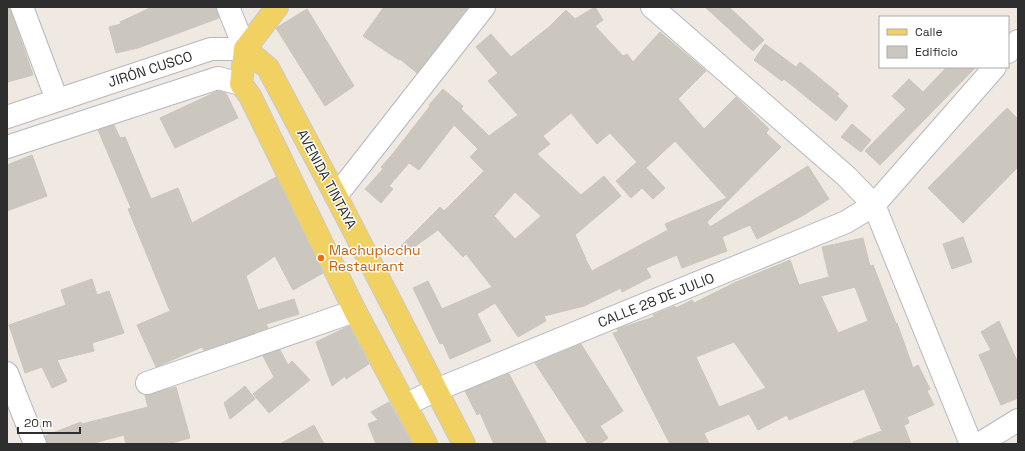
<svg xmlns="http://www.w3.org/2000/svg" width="1025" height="451" font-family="'Space Grotesk',sans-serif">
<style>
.building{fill:#cbc7bf;stroke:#cbc5ba;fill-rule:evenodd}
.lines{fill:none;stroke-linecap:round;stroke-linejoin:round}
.minor-casing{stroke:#b4b7c1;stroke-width:24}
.major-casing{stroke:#c9c9c9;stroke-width:24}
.minor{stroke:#fff;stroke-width:22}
.major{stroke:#f2d163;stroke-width:22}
.food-dot{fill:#e8710a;stroke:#fff;stroke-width:1.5}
.labels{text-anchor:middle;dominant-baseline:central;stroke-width:3;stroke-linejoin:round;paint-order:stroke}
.street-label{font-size:14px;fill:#2e2e2e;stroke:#fff}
.food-label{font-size:14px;fill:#c56008;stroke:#fff;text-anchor:start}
</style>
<rect width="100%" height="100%" fill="#efe9e1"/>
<!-- building -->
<g class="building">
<polygon points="7,7 10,9 33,75 7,82"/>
<polygon points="152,7 216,7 219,18 138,48 116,53 109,27 121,24 120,22"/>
<polygon points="384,7 468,7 417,73 400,59 399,60 363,36"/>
<path d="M595,7L603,20L595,26L623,56L627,54L633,62L660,32L706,71L678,99L704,129L736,97L769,129L766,133L781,147L707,222L710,227L808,166L829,199L804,215L757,239L750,225L722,237L727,251L682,268L677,255L646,268L651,277L622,292L621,288L584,306L544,316L546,321L518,337L495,303L477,314L491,341L450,359L443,343L440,344L413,288L428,281L442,309L492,287L466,254L463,257L438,230L407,252L401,246L440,207L444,211L484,171L470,157L478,149L454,125L419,170L409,163L389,186L393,189L381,203L365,189L383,169L381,167L391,156L430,106L429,105L443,89L463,106L461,109L489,136L518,115L488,81L498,73L476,47L491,34L511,57L549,27L566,10L575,19ZM571,113L597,144L610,133L637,162L616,181L631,198L642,188L653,199L665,188L646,168L675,141L727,198L665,224L668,230L592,271L586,260L584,261L586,259L575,235L621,196L604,176L581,195L537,154L550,144L543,136ZM515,192L541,216L515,239L494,216Z"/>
<polygon points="705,7 729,7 764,40 753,51"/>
<polygon points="307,9 354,86 325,106 276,28"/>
<polygon points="765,44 796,67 800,62 839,94 837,96 848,106 836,121 784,79 782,81 754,60"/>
<polygon points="947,67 976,67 880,165 865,151 906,109 892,96 909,79 923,92"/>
<polygon points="218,91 226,93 238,118 175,148 160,118"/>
<polygon points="1007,108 1018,119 1018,167 963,223 928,188"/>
<polygon points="852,124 871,140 861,152 841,137"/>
<polygon points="114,125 120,138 125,137 151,199 178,188 192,223 276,177 323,273 293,290 275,256 246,276 258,310 294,299 299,314 266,324 268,328 204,350 202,347 156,367 137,325 170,311 128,209 131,208 98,130"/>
<polygon points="32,155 47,196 7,211 7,165"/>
<polygon points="963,237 972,262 952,269 943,244"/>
<path d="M863,238L870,266L873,265L896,324L897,323L913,368L918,365L930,389L927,391L934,405L907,417L909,423L904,425L911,444H853V442L882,431L864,389L789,420L787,415L758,430L749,414L704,433L709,444H670L613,333L618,332L617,329L654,317L653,315L675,306L676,308L692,300L694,303L734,283L790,260L799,285L829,277L822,247ZM855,287L868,321L838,333L821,296ZM734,342L766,388L719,407L696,357Z"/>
<polygon points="92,279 97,295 109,291 124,333 92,343 94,351 57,360 67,381 52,388 42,367 25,373 9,325 66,305 61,290"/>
<polygon points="999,321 1018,363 1018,398 1001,405 979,355 991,350 981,332"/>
<polygon points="349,326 369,364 346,379 345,376 332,386 316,342"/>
<polygon points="581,344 623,411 600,426 608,438 600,444 588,444 535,363"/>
<polygon points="280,350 288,365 292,361 310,380 269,413 253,394 274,377 263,356"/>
<polygon points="509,374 547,444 494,444 480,413 477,415 465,391"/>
<polygon points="245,386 255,399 230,419 224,403"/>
<polygon points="176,387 190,438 168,444 126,444 124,435 90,444 47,444 45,436 81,422 82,424 148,407 145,395"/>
<polygon points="389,402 394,411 412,444 376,444 368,424 378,420 371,412"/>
<polygon points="314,425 324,444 280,444"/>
</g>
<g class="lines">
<defs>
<g id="minor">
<polyline points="22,7 57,100"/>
<polyline points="652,7 846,176 874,205 971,444"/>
<polyline points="1008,52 1018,41"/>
<polyline points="7,117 211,49 245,49 228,7"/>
<polyline points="7,147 218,78 241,84"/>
<polyline points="336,196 484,7"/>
<polyline points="7,373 35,444"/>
<polyline points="147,383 355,311"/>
<polyline points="405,405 436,390 846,222 874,205 995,67"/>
<polyline points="979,444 1018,420"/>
</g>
<g id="major">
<polyline points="277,7 245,49 241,84 250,96 355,311 426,444"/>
<polyline points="245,49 268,68 336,196 464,444"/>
</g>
</defs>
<!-- minor casing -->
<use href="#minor" class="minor-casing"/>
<!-- major casing -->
<use href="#major" class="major-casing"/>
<!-- minor -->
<use href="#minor" class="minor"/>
<!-- major -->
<use href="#major" class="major"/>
</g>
<!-- markers -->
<circle class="food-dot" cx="321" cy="258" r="4"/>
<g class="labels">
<!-- street labels -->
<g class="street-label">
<text transform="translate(150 69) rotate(-18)">JIRÓN CUSCO</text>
<text transform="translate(327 179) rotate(62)">AVENIDA TINTAYA</text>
<text transform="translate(656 300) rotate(-22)">CALLE 28 DE JULIO</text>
</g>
<!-- food labels -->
<g class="food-label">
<text x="329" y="250">Machupicchu<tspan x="329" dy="16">Restaurant</tspan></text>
</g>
</g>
<!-- border -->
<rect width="1025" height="451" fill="none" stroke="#2e2e2e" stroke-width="16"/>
<!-- legend -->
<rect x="879" y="16" width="130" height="52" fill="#ffffff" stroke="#ababab"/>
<rect x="887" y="29" width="20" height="6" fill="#f2d163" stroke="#ababab"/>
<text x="915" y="36" font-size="12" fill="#2e2e2e">Calle</text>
<rect x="887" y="46" width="20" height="12" fill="#cbc7bf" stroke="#ababab"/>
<text x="915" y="56" font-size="12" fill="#2e2e2e">Edificio</text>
<!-- scale -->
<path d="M18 427v6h62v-6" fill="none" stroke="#2e2e2e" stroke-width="2"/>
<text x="24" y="427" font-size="12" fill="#2e2e2e" stroke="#ffffff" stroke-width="3" paint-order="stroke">20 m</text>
</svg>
